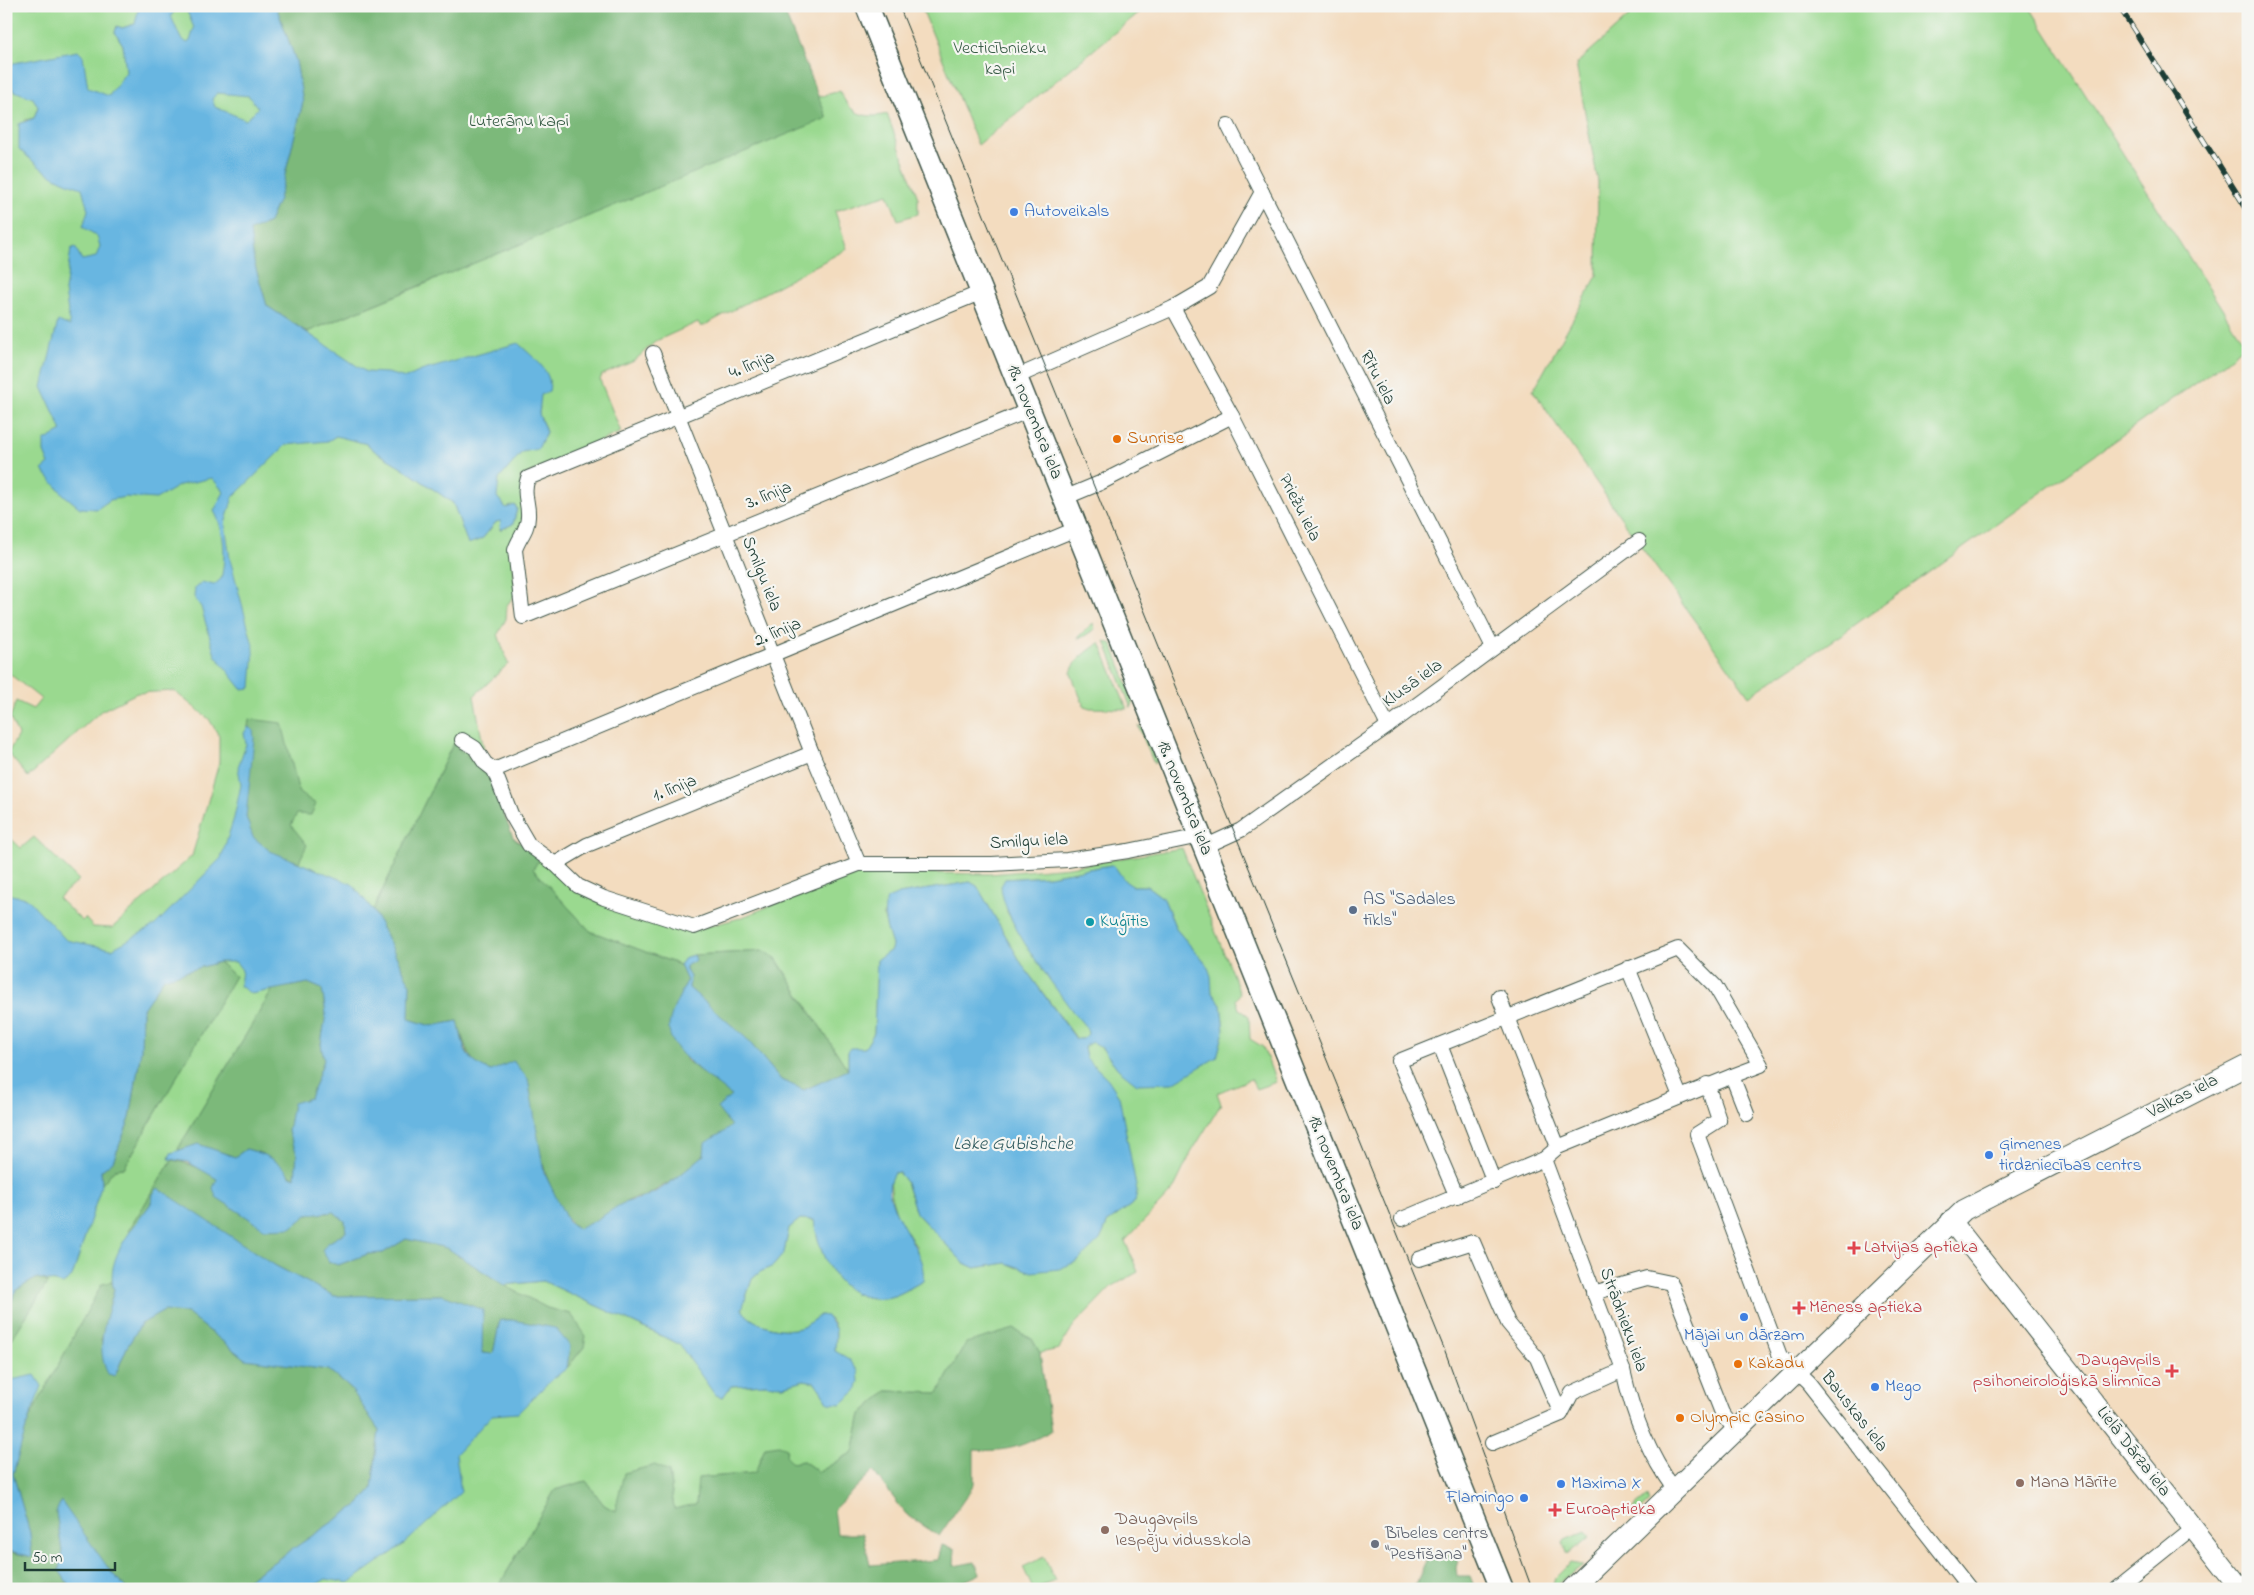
<svg xmlns="http://www.w3.org/2000/svg" width="2254" height="1595" font-family="'Indie Flower',sans-serif">
<style>
.green{fill:#9ad98f;stroke:#5c8b62;fill-rule:evenodd}
.forest{fill:#7bb97a;stroke:#4d7b57}
.water{fill:#67b6e1;stroke:#437a8a;fill-rule:evenodd}
.lines{fill:none;stroke-linecap:round;stroke-linejoin:round}
.street-casing{stroke:#3f5549;stroke-width:16}
.secondary-casing{stroke:#3f5549;stroke-width:22}
.primary-casing{stroke:#3f5549;stroke-width:25}
.street{stroke:#fff;stroke-width:14}
.secondary{stroke:#fff;stroke-width:20}
.primary{stroke:#fff;stroke-width:22}
.tram{stroke:#1f3d34;stroke-width:1}
.rail-casing{stroke:#1f3d34;stroke-width:5.5}
.rail{stroke:#f6f6f2;stroke-width:4;stroke-dasharray:11;stroke-linecap:butt}
.shop-dot{fill:#3f7fe0;stroke:#f6f6f2;stroke-width:2}
.food-dot{fill:#e8710a;stroke:#f6f6f2;stroke-width:2}
.service-dot{fill:#5c6f8a;stroke:#f6f6f2;stroke-width:2}
.culture-dot{fill:#0f9aa8;stroke:#f6f6f2;stroke-width:2}
.health-dot{fill:#e0444e;stroke:#f6f6f2;stroke-width:2}
.education-dot{fill:#8d6e63;stroke:#f6f6f2;stroke-width:2}
.worship-dot{fill:#6b7280;stroke:#f6f6f2;stroke-width:2}
.labels{text-anchor:middle;dominant-baseline:central;stroke-width:4.5;stroke-linejoin:round;paint-order:stroke}
.park-label{font-size:18px;fill:#385c46;stroke:#f6f6f2}
.shop-label{font-size:18px;fill:#366cbe;stroke:#f6f6f2;text-anchor:start}
.street-label{font-size:18px;fill:#1f3d34;stroke:#f6f6f2}
.food-label{font-size:18px;fill:#c56008;stroke:#f6f6f2;text-anchor:start}
.service-label{font-size:18px;fill:#4e5e75;stroke:#f6f6f2;text-anchor:start}
.culture-label{font-size:18px;fill:#0d838f;stroke:#f6f6f2;text-anchor:start}
.health-label{font-size:18px;fill:#be3a42;stroke:#f6f6f2;text-anchor:start}
.education-label{font-size:18px;fill:#785e54;stroke:#f6f6f2;text-anchor:start}
.worship-label{font-size:18px;fill:#5b616d;stroke:#f6f6f2;text-anchor:start}
.water-label{font-size:19px;font-style:italic;fill:#315b5f;stroke:#f6f6f2}
</style>
<rect width="100%" height="100%" fill="#f6f6f2"/>
<filter id="ink" filterUnits="userSpaceOnUse"><feTurbulence type="fractalNoise" baseFrequency=".02" numOctaves="2"/><feDisplacementMap in="SourceGraphic" scale="10" xChannelSelector="R" yChannelSelector="G"/><feConvolveMatrix kernelMatrix="1 2 1 2 8 2 1 2 1" color-interpolation-filters="sRGB"/></filter>
<filter id="wash" filterUnits="userSpaceOnUse"><feTurbulence type="fractalNoise" baseFrequency=".0096" numOctaves="4" result="noise"/><feDisplacementMap in="SourceGraphic" scale="20" xChannelSelector="R" yChannelSelector="G"/><feGaussianBlur stdDeviation="1.12" result="paint"/><feColorMatrix in="noise" values="0 0 0 0 0 0 0 0 0 0 0 0 0 0 0 0 0 1.4 0 .05"/><feComposite in="paint" operator="in"/></filter>
<g filter="url(#wash)">
<rect width="100%" height="100%" fill="#f3dcbf"/>
<!-- green -->
<g class="green">
<path d="M6,6H276L296,61L303,102L294,138L288,124L270,132L257,129L261,140L255,184L256,227L250,231L254,262L267,306L290,321L281,328L264,325L257,333L263,360C288,342 295,345 325,347L307,332L437,279L403,286L392,235L442,223L297,255L326,65L298,6H779L823,119L826,118L818,97L840,91C849,113 864,120 887,114L918,198V214L898,220L888,194L835,211L847,249L701,327L698,322L656,341L634,361L602,375L600,380L621,432L520,477L525,517L522,528L512,544L515,595L507,605L506,619L498,634L508,664L474,696L489,777L453,744L373,910L410,984L409,1019L431,1026L458,1021L465,1049L474,1064L464,1075L432,1080L413,1095L405,1126L383,1144L403,1182L416,1185L420,1211L407,1224L462,1228L480,1250L487,1274L447,1248L406,1239L383,1253L368,1254L338,1265L329,1262L322,1250L328,1243L346,1232L345,1221L334,1212L307,1215L291,1228L265,1229L216,1197L213,1188L217,1179L188,1162L172,1160L129,1231L131,1232L152,1202L153,1194L158,1188L276,1266L334,1296L324,1327L305,1343L329,1370L245,1359L187,1313L164,1311L141,1324L127,1347L115,1376L108,1374C94,1347 107,1317 114,1290L112,1282L102,1284L28,1421L24,1405H12L6,1409V1348L48,1282L37,1278L16,1290L6,1316V834L21,848L34,837L79,880L58,898L82,921L85,918L93,927L112,928L192,856L219,763V736L209,719L174,691L137,693L101,711L28,777L8,753L18,735L10,718L16,701L33,709L41,699L6,671ZM233,13C241,22 238,43 235,54L221,52L206,23L210,15ZM135,24L150,33L161,31L170,50L166,66L153,76L127,72L123,45L115,32L117,26L122,28ZM45,99L62,116C51,131 45,137 27,129L25,120L34,118L40,100ZM452,220L471,264L464,268L463,267ZM486,365L501,378L510,374L518,379L515,387L530,405L540,407L539,414L546,432L538,448L522,452L499,479L496,496L506,508L515,505L517,509L513,524L500,530L501,520L496,522L482,539L468,543L453,503L400,466L376,452L367,444L352,439L406,378L433,367L437,372ZM133,438L144,441L135,454L139,461L132,479L138,485L134,493L110,500L102,495ZM219,962L235,976L124,1168L115,1169L102,1183L101,1171L113,1161L130,1118L141,1050L142,1010L164,978ZM308,983L322,989L326,1014L321,1044L324,1060L310,1098L293,1103L288,1132L297,1153L295,1178L261,1153L246,1149L235,1157L198,1144L182,1151L178,1149L273,989Z"/>
<polygon points="921,6 1147,6 978,145"/>
<polygon points="1624,6 2029,6 2245,345 2225,362 1842,634 1749,696 1642,548 1533,391 1597,276 1598,182 1576,64 1629,16"/>
<polygon points="1093,623 1095,629 1083,637 1077,638"/>
<polygon points="1105,641 1112,644 1134,701 1131,708"/>
<path d="M1100,643L1127,709L1090,708L1084,706L1071,674C1072,662 1090,649 1100,643Z"/>
<polygon points="1138,725 1148,732 1158,758 1154,764"/>
<path d="M1182,848L1240,993L1236,1000L1239,1009L1249,1016L1250,1039L1263,1047L1276,1082L1256,1089L1251,1079L1217,1093L1221,1104L1191,1153L1173,1190L1125,1241L1138,1272L1111,1287L1074,1325L1059,1349L1040,1353L1032,1339L966,1343L938,1393L887,1391L861,1414L853,1452L819,1472L803,1461L792,1463L786,1456L765,1447L755,1473L699,1478L696,1505L674,1509L669,1472L615,1511L604,1505L586,1481L555,1490L497,1589H288L435,1447L567,1368L584,1347L571,1314L547,1308L504,1285L543,1281L679,1344L697,1348L716,1395L723,1397L731,1386L765,1384L783,1386L804,1380L815,1382L829,1403L844,1358L835,1351C836,1336 839,1318 820,1315C814,1319 807,1326 800,1328C783,1333 750,1325 742,1309L752,1279L760,1272L773,1266L784,1253L789,1228L800,1219L814,1220C820,1258 838,1302 884,1298C898,1297 911,1287 923,1281L916,1246L898,1219L892,1199L890,1178L894,1173L898,1172L906,1182L916,1213L964,1263L975,1268L1006,1263L1018,1268L1100,1240L1108,1222L1135,1202L1108,1079L1086,1058L1084,1047L1092,1042L1102,1048L1118,1069L1217,1057L1224,1031L1221,1005L1212,993L1207,965L1176,929L1164,899L1147,886H1132L1124,881L1115,867L1111,865L1049,876L1005,879L1007,912L1028,946L1076,1015L1088,1029V1034L1083,1039H1077L1023,966L977,886L970,882L899,894L883,915L892,945L891,950L877,961L874,1033L865,1048L848,1052V1070L776,958L763,951L694,955L686,957L680,965L590,931L533,869L540,858L579,891L641,920L693,930L740,918L855,872L990,874L1069,867Z"/>
<polygon points="1647,1496 1649,1502 1637,1513 1627,1513"/>
<polygon points="1586,1531 1590,1536 1568,1555 1563,1543 1565,1540"/>
<polygon points="1044,1557 1055,1581 1033,1589 1023,1567"/>
<polygon points="1570,1563 1583,1565 1552,1589 1555,1578"/>
</g>
<!-- forest -->
<g class="forest">
<polygon points="276,6 782,6 827,118 307,332 267,306 254,262 250,231 269,222 279,199 303,102 296,61"/>
<path d="M249,719L282,723L299,793L316,804L311,815L297,814L291,825L307,845L299,862C284,857 261,851 252,837C238,813 251,757 253,730L248,727Z"/>
<path d="M453,744L489,777L513,837L540,858L533,869L590,931L680,965L687,981L679,998L686,1060L732,1096L731,1126L724,1134L714,1137L704,1155L678,1177L646,1196L632,1199L618,1206L607,1216L578,1229C542,1203 535,1122 528,1079C479,1068 471,1074 458,1021L431,1026L409,1019L410,984L373,910Z"/>
<polygon points="764,951 776,959 848,1070 804,1090 781,1080 746,1038 689,988 690,977 684,967 696,960 694,955"/>
<polygon points="219,962 235,976 124,1168 115,1169 102,1184 101,1171 113,1161 130,1118 141,1050 142,1010 164,978"/>
<polygon points="308,983 322,989 326,1014 321,1044 324,1060 310,1098 293,1104 288,1132 297,1153 295,1178 261,1153 246,1149 235,1157 198,1144 182,1151 178,1149 273,989"/>
<path d="M172,1160C212,1166 256,1205 290,1228L307,1215L334,1212L345,1221L346,1232L328,1243L329,1262L338,1265L368,1254L383,1253L406,1239L447,1248L504,1285L547,1308L571,1314L586,1336L584,1347L567,1368L570,1346L513,1320H500L493,1354L482,1353L442,1295L334,1296L276,1266L153,1194L152,1202L131,1233L128,1231Z"/>
<polygon points="37,1278 48,1282 6,1348 6,1316 16,1290"/>
<polygon points="112,1282 114,1290 101,1341 115,1376 127,1347 141,1324 164,1311 187,1313 245,1359 329,1370 351,1389 379,1430 372,1489 359,1504 234,1589 127,1589 56,1512 62,1551 59,1570 68,1584 14,1583 17,1589 6,1589 6,1551 31,1557 30,1533 13,1474 28,1421 102,1284"/>
<path d="M1014,1329L1032,1339L1040,1353L1051,1431C1021,1447 1008,1452 974,1450V1485L939,1536L906,1514L873,1471L834,1509L837,1534H863L870,1565L938,1560L942,1545L955,1549L954,1566L975,1562L980,1574L963,1582L961,1589H497L555,1490L586,1481L604,1505L615,1511L624,1473L655,1465L669,1472L674,1509L696,1504L698,1478L755,1473L765,1447L779,1445L787,1448L786,1456L792,1463L803,1461L819,1472L853,1452L861,1414L887,1391L938,1393L966,1343Z"/>
<polygon points="1439,1553 1459,1556 1456,1568 1457,1576 1470,1576 1475,1589 1402,1589 1415,1586 1428,1557"/>
</g>
<!-- water -->
<g class="water">
<path d="M139,6H276L296,61L303,102L279,199L269,222L250,231L254,262L267,306L366,372L387,373L406,378L421,371L518,343C531,356 554,371 549,391L541,395L539,414L546,432L538,449L522,452L499,479L497,497L506,508L515,505L517,509L513,524L500,530L501,521L496,522L482,539L468,544L453,503L400,466L376,452L367,444L336,436L328,441L286,445L233,497L225,524L230,559L254,649L251,688L242,689L215,655L201,607L194,597L195,588L202,582L214,585L221,579C226,558 225,530 214,511L224,492L212,478L180,485L156,499L125,497L110,500L97,509L80,508L64,495L42,470L49,464L44,452V441L62,431L42,387L58,321L70,326L65,291L71,249L75,247L82,260L96,257L100,246L97,236L83,227L88,210L82,188C53,179 41,169 19,149V124L34,118L38,107L33,98L14,91L9,82L6,83V67L14,63L78,51L83,56L88,88L109,96L126,72L123,45L115,32L117,26L122,28L135,24ZM175,10L187,11L194,28L190,41L187,43L180,37L171,16ZM217,93L249,96L258,108L246,120L215,107L212,99Z"/>
<path d="M248,727L253,730L254,738L246,817L253,837L270,851L352,884L373,910L410,984L409,1019L431,1026L458,1021C464,1047 463,1060 491,1071L513,1061L528,1079L544,1172L568,1222L578,1229C594,1222 604,1215 618,1206C628,1200 638,1200 647,1196C669,1186 686,1170 704,1155L705,1143C715,1136 723,1134 731,1126L717,1108L731,1096C714,1080 665,1050 669,1025C671,1010 681,994 687,981L680,965L686,957L694,955L696,960L684,967L690,977L689,988L746,1038L781,1080L804,1090L848,1070V1052L850,1048H865L874,1033L877,960L891,950L892,945C887,929 881,916 887,899L899,894L970,882L977,886L1023,966L1076,1039H1083L1088,1034C1087,1025 1078,1019 1073,1012C1052,982 1003,922 1001,886L1005,879L1049,876L1111,865L1115,867L1125,881L1132,886H1147L1164,899L1176,929L1207,965L1211,976L1212,993L1221,1005L1224,1031L1217,1057L1173,1083L1137,1084L1118,1069L1102,1048L1092,1042L1084,1047L1086,1058L1108,1079L1119,1096L1137,1191L1135,1202L1108,1222L1100,1240L1078,1261L1059,1269L1032,1272L1006,1263L975,1268L964,1263L916,1213L906,1182L898,1172L894,1173C873,1203 929,1246 923,1281C911,1287 898,1297 884,1298C838,1302 820,1258 814,1220L800,1219L789,1228L784,1253L773,1266L760,1272L752,1279L742,1309C750,1325 783,1333 800,1328C807,1326 814,1319 820,1315L827,1316L836,1330L835,1351L849,1359L858,1371L859,1381L856,1391L841,1404L829,1403L815,1382L804,1380L783,1386L765,1384L731,1386L723,1397L715,1395L679,1344L543,1281L504,1285L447,1248L406,1239L383,1253L368,1254L338,1265L329,1262L322,1250L328,1243L346,1232L345,1221L334,1212L307,1215L291,1228L265,1229L216,1197L213,1188L217,1179L188,1162L169,1159L171,1153L198,1144L235,1157L246,1149C262,1153 281,1161 290,1176L295,1178L297,1153L288,1132L293,1103L310,1098L324,1060L321,1044L326,1014L322,989L308,983L251,994L240,986L242,970L236,962H219L164,978L142,1010L141,1050L130,1118L113,1161L101,1171L102,1184L72,1277L63,1284L37,1278L16,1290L6,1316V894L27,898L66,940L112,949L155,925L221,858L234,818L241,785L238,767L246,744L244,733Z"/>
<path d="M158,1188L276,1266L334,1296L443,1295L483,1310L482,1353L493,1354L500,1320H513L555,1328L570,1346L567,1368L549,1382L518,1413L492,1415L456,1454L461,1492L403,1545L349,1583L326,1579L309,1589H234L359,1504L372,1489L379,1430L351,1389L329,1370L245,1359L187,1313L164,1311L141,1324L127,1347L115,1376L108,1374C94,1347 107,1317 114,1290C104,1258 135,1226 152,1202L153,1194Z"/>
<polygon points="35,1375 42,1386 28,1421 13,1474 30,1533 32,1557 6,1550 6,1381"/>
<polygon points="61,1501 111,1572 127,1589 78,1589 68,1584 59,1570 62,1551 56,1512"/>
</g>
</g>
<g filter="url(#ink)">
<g class="lines">
<defs>
<g id="street">
<polyline points="1228,125 1493,648"/>
<path d="M982,292L528,478C522,495 529,501 528,517C528,530 518,539 515,550L523,617L1030,410"/>
<polyline points="1173,308 1232,416 1388,726"/>
<polyline points="653,353 812,753 859,864"/>
<polyline points="1016,377 1173,308 1209,287 1262,192"/>
<polyline points="1064,498 1100,483 1232,416"/>
<polyline points="462,740 475,748 485,763 494,770 511,814 529,845 555,864 578,886 604,898 694,927 859,864 992,864 1067,860 1128,851 1200,836"/>
<polyline points="494,770 1076,529"/>
<polyline points="1204,847 1241,830 1388,726 1639,541"/>
<polyline points="555,864 587,845 812,753"/>
<polyline points="1628,968 1680,1096"/>
<polyline points="1499,997 1558,1147"/>
<polyline points="1440,1045 1494,1182"/>
<polyline points="1707,1084 1719,1120 1697,1134 1780,1356 1808,1383 1970,1589"/>
<path d="M1544,1159L1623,1370C1632,1411 1649,1455 1674,1489"/>
<polyline points="1457,1197 1399,1061 1678,949 1715,986 1761,1065 1732,1076"/>
<polyline points="1402,1219 1544,1159 1558,1147 1732,1076 1747,1114"/>
<polyline points="1419,1259 1473,1242 1508,1323 1537,1358 1561,1414"/>
<polyline points="1593,1293 1647,1278 1671,1283 1722,1413 1735,1430"/>
<polyline points="1492,1443 1561,1414 1572,1393 1623,1370"/>
<polyline points="2116,1589 2192,1528"/>
</g>
<g id="secondary">
<polyline points="1951,1221 2241,1589"/>
<polyline points="1572,1589 1964,1210 2248,1065"/>
</g>
<polyline id="primary" points="867,6 1502,1589"/>
</defs>
<!-- street casing -->
<use href="#street" class="street-casing"/>
<!-- secondary casing -->
<use href="#secondary" class="secondary-casing"/>
<!-- primary casing -->
<use href="#primary" class="primary-casing"/>
<!-- street -->
<use href="#street" class="street"/>
<!-- secondary -->
<use href="#secondary" class="secondary"/>
<!-- primary -->
<use href="#primary" class="primary"/>
<!-- tram -->
<polyline class="tram" points="899,6 1445,1351 1532,1589"/>
<defs>
<polyline id="rail" points="2119,6 2248,211"/>
</defs>
<!-- rail casing -->
<use href="#rail" class="rail-casing"/>
<!-- rail -->
<use href="#rail" class="rail"/>
</g>
</g>
<!-- markers -->
<g class="shop-dot">
<circle cx="1014" cy="212" r="5"/>
<circle cx="1989" cy="1155" r="5"/>
<circle cx="1744" cy="1317" r="5"/>
<circle cx="1875" cy="1387" r="5"/>
<circle cx="1561" cy="1484" r="5"/>
<circle cx="1524" cy="1498" r="5"/>
</g>
<g class="food-dot">
<circle cx="1117" cy="439" r="5"/>
<circle cx="1738" cy="1364" r="5"/>
<circle cx="1680" cy="1418" r="5"/>
</g>
<circle class="service-dot" cx="1353" cy="910" r="5"/>
<circle class="culture-dot" cx="1090" cy="922" r="5"/>
<g class="health-dot">
<path d="M1851.5 1240.5h5v5h5v5h-5v5h-5v-5h-5v-5h5z"/>
<path d="M1796.5 1300.5h5v5h5v5h-5v5h-5v-5h-5v-5h5z"/>
<path d="M2169.5 1363.5h5v5h5v5h-5v5h-5v-5h-5v-5h5z"/>
<path d="M1552.5 1502.5h5v5h5v5h-5v5h-5v-5h-5v-5h5z"/>
</g>
<g class="education-dot">
<circle cx="2020" cy="1483" r="5"/>
<circle cx="1105" cy="1530" r="5"/>
</g>
<circle class="worship-dot" cx="1375" cy="1544" r="5"/>
<g class="labels">
<!-- park labels -->
<g class="park-label">
<text x="1000" y="49">Vecticībnieku<tspan x="1000" dy="21">kapi</tspan></text>
<text x="519" y="122">Luterāņu kapi</text>
</g>
<!-- shop labels -->
<g class="shop-label">
<text x="1024" y="212">Autoveikals</text>
<text x="1999" y="1145">Ģimenes<tspan x="1999" dy="21">tirdzniecības centrs</tspan></text>
<text x="1744" y="1336" text-anchor="middle">Mājai un dārzam</text>
<text x="1885" y="1387">Mego</text>
<text x="1571" y="1484">Maxima X</text>
<text x="1514" y="1498" text-anchor="end">Flamingo</text>
</g>
<!-- street labels -->
<g class="street-label">
<text transform="translate(752 366) rotate(-22)">4. līnija</text>
<text transform="translate(1377 378) rotate(63)">Rītu iela</text>
<text transform="translate(1034 422) rotate(68)">18. novembra iela</text>
<text transform="translate(769 496) rotate(-22)">3. līnija</text>
<text transform="translate(1299 508) rotate(63)">Priežu iela</text>
<text transform="translate(761 574) rotate(68)">Smilgu iela</text>
<text transform="translate(778 633) rotate(-23)">2. līnija</text>
<text transform="translate(1413 684) rotate(-36)">Klusā iela</text>
<text transform="translate(675 789) rotate(-22)">1. līnija</text>
<text transform="translate(1184 798) rotate(68)">18. novembra iela</text>
<text transform="translate(1029 842) rotate(-3)">Smilgu iela</text>
<text transform="translate(2183 1097) rotate(-27)">Valkas iela</text>
<text transform="translate(1335 1173) rotate(68)">18. novembra iela</text>
<text transform="translate(1623 1320) rotate(70)">Strādnieku iela</text>
<text transform="translate(1854 1412) rotate(52)">Bauskas iela</text>
<text transform="translate(2133 1452) rotate(52)">Lielā Dārza iela</text>
</g>
<!-- food labels -->
<g class="food-label">
<text x="1127" y="439">Sunrise</text>
<text x="1748" y="1364">Kakadu</text>
<text x="1690" y="1418">Olympic Casino</text>
</g>
<!-- service labels -->
<g class="service-label">
<text x="1363" y="900">AS "Sadales<tspan x="1363" dy="21">tīkls"</tspan></text>
</g>
<!-- culture labels -->
<g class="culture-label">
<text x="1100" y="922">Kuģītis</text>
</g>
<!-- health labels -->
<g class="health-label">
<text x="1864" y="1248">Latvijas aptieka</text>
<text x="1809" y="1308">Mēness aptieka</text>
<text x="2161" y="1361" text-anchor="end">Daugavpils<tspan x="2161" dy="21">psihoneiroloģiskā slimnīca</tspan></text>
<text x="1565" y="1510">Euroaptieka</text>
</g>
<!-- education labels -->
<g class="education-label">
<text x="2030" y="1483">Mana Mārīte</text>
<text x="1115" y="1520">Daugavpils<tspan x="1115" dy="21">Iespēju vidusskola</tspan></text>
</g>
<!-- worship labels -->
<g class="worship-label">
<text x="1385" y="1534">Bībeles centrs<tspan x="1385" dy="21">"Pestīšana"</tspan></text>
</g>
<!-- water labels -->
<g class="water-label">
<text x="1013" y="1144">Lake Gubishche</text>
</g>
</g>
<!-- margin -->
<rect width="2254" height="1595" fill="none" stroke="#f6f6f2" stroke-width="25"/>
<!-- scale -->
<path d="M25 1562v8h90v-8" fill="none" stroke="#1f3d34" stroke-width="2.5"/>
<text x="32" y="1562" font-size="15" fill="#1f3d34" stroke="#f6f6f2" stroke-width="4" paint-order="stroke">50 m</text>
</svg>
